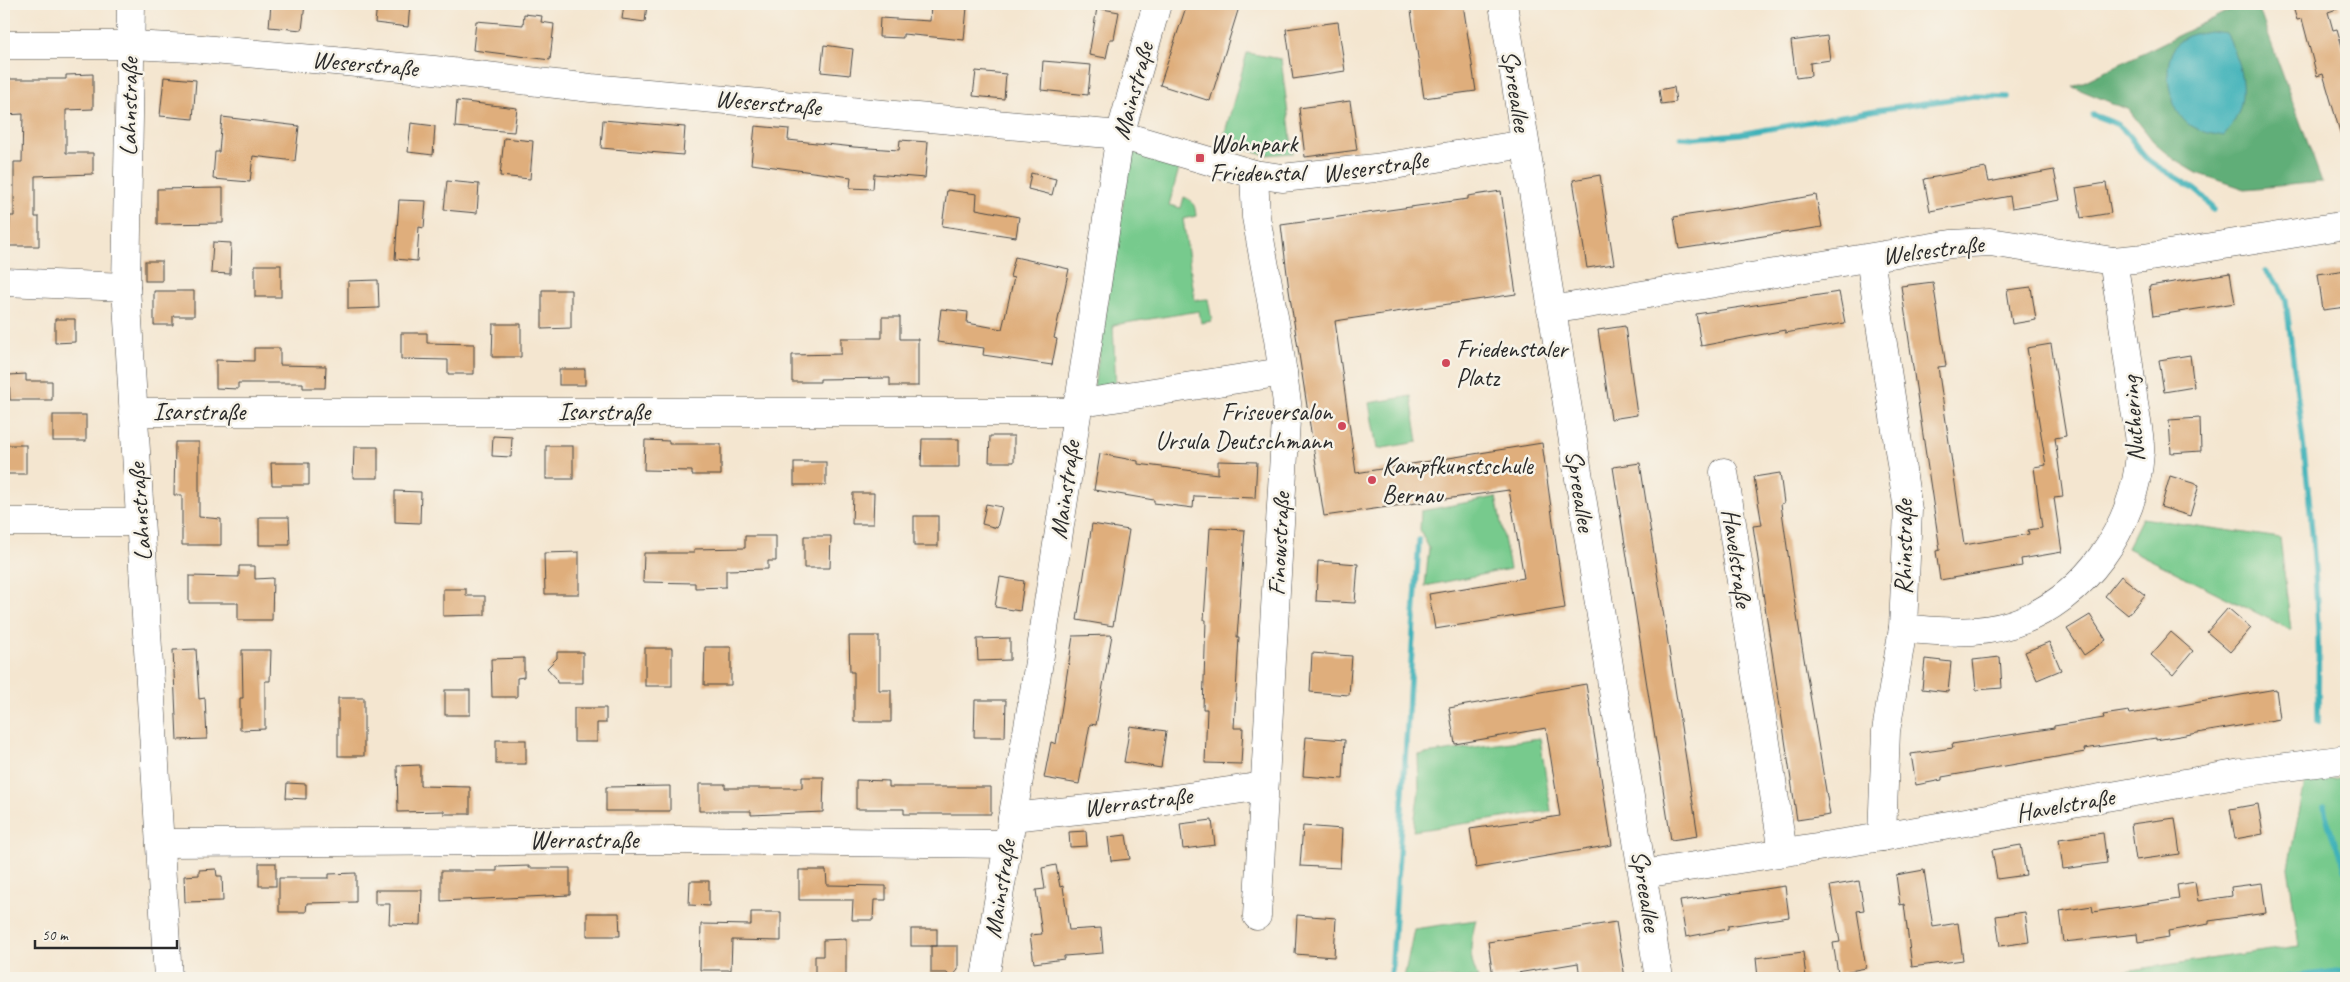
<svg xmlns="http://www.w3.org/2000/svg" width="2350" height="982" font-family="Caveat,sans-serif">
<style>
.green{fill:#77ca8d;stroke:#517a5c}
.forest{fill:#61ae78;stroke:#466c52}
.water{fill:#41b2b9;stroke:#366e72}
.lines{fill:none;stroke-linecap:round;stroke-linejoin:round}
.stream{stroke:#41b2b9;stroke-width:5.5}
.building{fill:#dfae7c}
.minor-casing{stroke:#494744;stroke-width:29}
.minor{stroke:#fff;stroke-width:28}
.poi-dot{fill:#d1495b;stroke:#f7f3e8;stroke-width:2}
.labels{text-anchor:middle;dominant-baseline:central;stroke-width:5;stroke-linejoin:round;paint-order:stroke}
.street-label{font-size:25px;fill:#2b2b2b;stroke:#f7f3e8}
.poi-label{font-size:25px;fill:#2b2b2b;stroke:#f7f3e8;text-anchor:start}
</style>
<rect width="100%" height="100%" fill="#f7f3e8"/>
<filter id="ink" filterUnits="userSpaceOnUse"><feTurbulence type="fractalNoise" baseFrequency=".02" numOctaves="2"/><feDisplacementMap in="SourceGraphic" scale="10" xChannelSelector="R" yChannelSelector="G"/><feConvolveMatrix kernelMatrix="1 2 1 2 8 2 1 2 1" color-interpolation-filters="sRGB"/></filter>
<filter id="wash" filterUnits="userSpaceOnUse"><feTurbulence type="fractalNoise" baseFrequency=".0096" numOctaves="4" result="noise"/><feDisplacementMap in="SourceGraphic" scale="20" xChannelSelector="R" yChannelSelector="G"/><feGaussianBlur stdDeviation="1.12" result="paint"/><feColorMatrix in="noise" values="0 0 0 0 0 0 0 0 0 0 0 0 0 0 0 0 0 1.4 0 .05"/><feComposite in="paint" operator="in"/></filter>
<g filter="url(#wash)">
<rect width="100%" height="100%" fill="#f4e6d0"/>
<!-- green -->
<g class="green">
<polygon points="1247,53 1281,59 1293,153 1265,155 1222,143"/>
<path d="M1131,152L1181,161L1169,205L1181,208L1184,197C1194,201 1195,206 1196,216L1183,219L1195,300L1208,299L1212,321L1201,323L1199,311L1113,325L1116,389L1093,393Z"/>
<polygon points="1411,396 1418,442 1377,449 1369,403"/>
<polygon points="1496,497 1510,569 1425,586 1429,548 1420,530 1421,511"/>
<polygon points="2142,518 2280,538 2291,630 2127,548"/>
<polygon points="1540,738 1551,811 1413,831 1419,790 1418,755"/>
<polygon points="2346,777 2346,978 2075,978 2299,946 2288,867 2305,783"/>
<path d="M1476,920C1470,944 1468,955 1478,978H1404L1414,929Z"/>
</g>
<!-- forest -->
<polygon class="forest" points="2235,4 2257,4 2322,182 2245,189 2197,173 2175,160 2153,141 2129,110 2073,87 2236,7"/>
<!-- water -->
<path class="water" d="M2209,31L2226,33C2232,42 2231,46 2235,55C2247,84 2245,112 2224,136C2212,134 2201,132 2191,126C2169,113 2159,62 2178,43C2187,34 2197,33 2209,31Z"/>
<g class="lines">
<!-- stream -->
<g class="stream">
<path d="M2093,115C2101,118 2111,121 2118,125C2130,133 2136,148 2146,158C2167,176 2200,185 2213,210"/>
<polyline points="1681,137 1696,138 1740,134 1877,110 1973,96 2008,97"/>
<path d="M2265,271L2279,286L2286,300C2299,411 2315,523 2318,635C2319,664 2318,693 2318,722"/>
<path d="M2324,806C2328,832 2339,848 2346,871"/>
<polyline points="1391,978 1419,540"/>
<polyline points="2283,978 2346,970"/>
</g>
</g>
<g id="blocks">
<!-- building -->
<g class="building">
<polygon points="271,4 305,4 302,30 269,27"/>
<polygon points="377,4 410,4 408,27 375,23"/>
<polygon points="624,4 647,4 645,22 622,19"/>
<polygon points="931,4 960,4 960,6 967,7 964,40 903,34 903,38 879,37 880,18 930,21"/>
<polygon points="1187,4 1240,4 1210,101 1160,85"/>
<polygon points="1410,4 1463,4 1476,91 1424,98"/>
<polygon points="2292,4 2340,4 2340,8 2328,12 2333,30 2337,29 2346,60 2346,138 2342,139 2323,74 2317,76 2302,19 2297,20"/>
<polygon points="1097,8 1119,12 1114,39 1110,39 1106,58 1089,55"/>
<polygon points="524,14 542,16 541,22 554,24 550,60 473,50 476,21 523,25"/>
<polygon points="1338,22 1345,71 1293,79 1286,29"/>
<polygon points="1827,36 1830,60 1810,63 1811,76 1796,78 1791,41"/>
<polygon points="824,45 853,49 850,75 821,72"/>
<polygon points="1043,61 1091,65 1088,95 1041,90"/>
<polygon points="976,71 1006,74 1004,99 973,96"/>
<polygon points="93,74 93,109 66,110 66,153 93,153 93,174 35,176 35,217 39,217 39,246 9,246 10,216 14,216 14,162 22,162 23,114 4,115 4,98 9,98 9,79 66,79 66,75"/>
<polygon points="164,77 196,80 193,119 160,116"/>
<polygon points="1674,87 1676,102 1661,104 1659,90"/>
<polygon points="457,101 517,108 514,132 455,127"/>
<polygon points="1350,101 1357,150 1305,157 1299,108"/>
<polygon points="222,117 299,126 295,161 253,156 250,182 213,179 215,152 219,152"/>
<polygon points="603,120 685,127 683,155 601,148"/>
<polygon points="411,123 435,126 433,155 408,152"/>
<polygon points="755,126 789,129 788,140 854,147 899,150 900,140 928,142 925,178 874,174 873,189 850,188 851,177 751,164"/>
<polygon points="504,138 533,141 530,179 500,176"/>
<polygon points="1986,168 1989,182 2054,170 2060,200 2012,208 2010,196 1930,211 1924,179"/>
<polygon points="1031,173 1056,179 1052,195 1028,189"/>
<polygon points="1600,175 1614,264 1587,268 1573,180"/>
<polygon points="447,181 479,184 477,213 444,210"/>
<polygon points="2106,183 2111,213 2081,218 2076,188"/>
<polygon points="223,188 223,223 157,224 157,189"/>
<polygon points="947,190 977,194 976,209 1019,217 1016,237 942,226"/>
<polygon points="1501,191 1516,294 1335,321 1356,473 1542,443 1565,608 1435,629 1429,594 1524,578 1509,490 1324,516 1289,290 1281,225 1468,199 1468,196"/>
<polygon points="1816,195 1822,227 1679,249 1674,217 1737,208 1737,209"/>
<polygon points="399,200 426,201 424,228 419,227 417,261 395,259"/>
<polygon points="213,242 231,243 230,274 211,273"/>
<polygon points="1015,257 1069,269 1054,338 1057,339 1052,365 983,355 984,348 937,342 941,309 968,312 967,323 1002,329 1014,278 1010,277"/>
<rect x="145" y="261" width="17" height="20"/>
<rect x="255" y="265" width="26" height="32"/>
<polygon points="2346,270 2346,307 2323,310 2318,274"/>
<polygon points="2230,273 2235,303 2153,316 2149,286"/>
<polygon points="378,280 379,308 348,309 348,281"/>
<polygon points="1933,282 1946,366 1938,367 1964,545 2029,534 2028,530 2042,528 2034,467 2046,465 2027,348 2051,344 2066,436 2055,438 2063,497 2054,498 2062,552 2021,559 2022,566 1940,580 1936,551 1940,550 1901,286"/>
<polygon points="2031,287 2036,320 2012,324 2007,290"/>
<polygon points="542,290 571,290 571,328 542,329"/>
<polygon points="154,291 194,291 194,316 173,316 173,325 154,325"/>
<polygon points="1839,292 1845,323 1785,333 1785,330 1701,346 1696,314"/>
<polygon points="882,317 900,317 900,339 918,339 918,386 890,386 890,378 820,379 820,382 792,382 792,355 841,354 841,338 882,338"/>
<polygon points="55,319 75,319 75,342 55,343"/>
<polygon points="493,324 521,324 521,357 492,357"/>
<polygon points="1625,326 1637,415 1611,419 1598,330"/>
<polygon points="401,333 427,333 427,343 474,344 474,374 448,374 448,360 401,359"/>
<polygon points="254,348 280,348 280,365 326,366 325,388 303,388 303,383 238,383 238,389 216,388 216,360 254,361"/>
<polygon points="2190,355 2194,387 2164,392 2159,360"/>
<rect x="559" y="369" width="26" height="16"/>
<polygon points="26,374 26,381 52,381 52,400 10,400 9,375"/>
<rect x="53" y="415" width="33" height="26"/>
<polygon points="2200,418 2201,451 2171,453 2169,420"/>
<polygon points="493,436 512,437 511,457 492,456"/>
<polygon points="990,436 1014,436 1014,462 989,462"/>
<polygon points="922,439 959,439 959,467 921,467"/>
<polygon points="645,440 669,441 669,444 721,444 721,475 692,475 692,471 644,470"/>
<polygon points="175,442 199,442 199,517 221,519 221,545 182,545 182,495 174,495"/>
<rect x="6" y="445" width="20" height="29"/>
<rect x="546" y="446" width="27" height="33"/>
<polygon points="354,447 378,447 378,478 353,478"/>
<polygon points="1100,454 1138,461 1138,464 1218,474 1218,461 1257,462 1255,498 1194,496 1193,508 1154,503 1154,500 1094,490"/>
<rect x="794" y="462" width="32" height="23"/>
<polygon points="271,463 309,463 309,485 272,485"/>
<polygon points="1640,463 1698,836 1671,840 1613,467"/>
<polygon points="1780,473 1784,503 1781,504 1795,604 1830,815 1797,820 1753,526 1762,525 1754,477"/>
<polygon points="2170,476 2199,485 2190,516 2161,507"/>
<polygon points="395,491 421,492 420,523 395,522"/>
<polygon points="853,493 874,493 873,524 852,524"/>
<polygon points="986,504 1002,507 997,528 982,524"/>
<rect x="914" y="516" width="24" height="30"/>
<polygon points="259,517 289,517 290,545 259,545"/>
<polygon points="1092,524 1129,530 1113,626 1077,620"/>
<polygon points="1210,528 1245,530 1237,637 1239,637 1234,728 1243,728 1241,764 1205,763 1207,709 1203,709 1206,620 1204,620"/>
<polygon points="745,536 776,536 776,561 768,561 768,569 726,570 726,587 695,588 695,583 643,582 644,553 694,553 694,549 745,548"/>
<polygon points="804,536 831,536 830,568 804,568"/>
<polygon points="579,552 579,594 545,594 544,553"/>
<polygon points="1318,561 1358,564 1355,603 1316,601"/>
<polygon points="239,566 255,566 255,579 273,578 272,620 238,620 238,603 189,603 189,576 239,577"/>
<polygon points="2121,576 2145,595 2128,615 2105,596"/>
<polygon points="1000,577 1024,581 1020,611 995,607"/>
<polygon points="443,589 466,589 466,596 485,596 485,615 443,616"/>
<polygon points="2228,608 2251,628 2230,652 2207,632"/>
<polygon points="2090,615 2106,640 2084,655 2067,629"/>
<polygon points="2171,632 2193,651 2173,675 2151,655"/>
<polygon points="1112,635 1096,725 1090,724 1079,784 1044,778 1051,742 1056,744 1073,636"/>
<polygon points="849,636 879,636 879,690 891,690 891,722 854,722 854,672 850,672"/>
<polygon points="1010,638 1010,660 978,661 977,639"/>
<polygon points="2049,642 2061,670 2037,680 2025,652"/>
<polygon points="705,647 731,647 731,685 704,685"/>
<rect x="645" y="648" width="27" height="38"/>
<polygon points="196,649 199,699 205,698 207,739 177,740 173,650"/>
<polygon points="242,650 271,650 270,681 265,681 265,729 240,730 240,698 243,698"/>
<polygon points="557,652 583,652 583,683 557,683 556,678 547,668 557,658"/>
<polygon points="1312,653 1352,656 1349,695 1310,692"/>
<polygon points="2000,657 2002,688 1976,690 1973,660"/>
<polygon points="524,658 524,677 517,678 517,697 492,697 491,659"/>
<polygon points="1925,659 1951,662 1948,692 1922,689"/>
<polygon points="1586,684 1612,845 1476,868 1470,829 1560,816 1546,728 1455,744 1449,708"/>
<polygon points="2276,689 2280,719 2156,740 2156,738 2084,749 2085,752 1942,777 1942,780 1916,785 1911,754 1953,748 1952,744 2054,728 2054,726 2104,718 2103,715 2129,711 2130,714"/>
<rect x="445" y="690" width="25" height="25"/>
<rect x="338" y="698" width="26" height="58"/>
<polygon points="975,700 1006,700 1005,737 974,737"/>
<polygon points="574,708 606,708 606,723 597,723 597,742 574,742"/>
<polygon points="1130,726 1166,731 1161,768 1124,762"/>
<polygon points="1306,737 1345,740 1343,779 1303,776"/>
<rect x="496" y="740" width="30" height="24"/>
<polygon points="420,765 420,786 470,787 470,814 444,814 444,811 398,812 397,766"/>
<polygon points="802,777 824,777 823,812 751,815 751,811 699,811 699,784 725,784 725,788 802,788"/>
<polygon points="856,780 889,781 889,787 991,787 991,814 904,814 904,809 856,809"/>
<polygon points="287,783 306,784 306,799 286,798"/>
<polygon points="670,786 670,811 606,811 606,787"/>
<polygon points="2258,804 2263,834 2235,839 2230,809"/>
<polygon points="2175,818 2180,854 2136,860 2131,824"/>
<polygon points="1212,820 1215,845 1183,849 1180,824"/>
<polygon points="1303,826 1342,829 1340,868 1300,866"/>
<polygon points="1086,831 1087,846 1070,847 1069,832"/>
<polygon points="2103,833 2107,863 2063,869 2059,839"/>
<polygon points="1126,835 1130,859 1111,861 1108,837"/>
<polygon points="2021,845 2026,875 1997,879 1992,850"/>
<rect x="259" y="863" width="17" height="23"/>
<polygon points="1056,865 1060,887 1063,886 1069,930 1101,928 1103,953 1064,956 1064,959 1034,963 1030,935 1042,934 1036,890 1045,889 1042,868"/>
<polygon points="529,866 529,868 570,868 570,895 441,901 441,871 497,871 497,867"/>
<polygon points="216,869 217,876 222,876 223,901 185,902 184,876 199,875 199,870"/>
<polygon points="799,870 826,870 827,885 886,886 886,900 874,900 873,920 852,920 853,900 799,900"/>
<polygon points="1924,870 1933,927 1958,923 1963,960 1912,967 1904,904 1900,905 1896,875"/>
<polygon points="356,873 356,902 307,903 306,912 279,912 279,878 329,878 329,874"/>
<polygon points="690,881 709,881 709,906 689,905"/>
<polygon points="1859,881 1864,910 1857,911 1866,968 1838,973 1833,943 1840,942 1830,886"/>
<polygon points="2195,882 2198,901 2232,896 2231,887 2262,883 2266,913 2209,921 2209,924 2168,931 2169,937 2138,942 2137,934 2064,942 2060,911 2092,906 2093,912 2179,899 2177,885"/>
<polygon points="1785,886 1789,917 1728,926 1728,929 1686,937 1680,901"/>
<polygon points="375,890 422,890 421,925 389,924 390,904 375,904"/>
<polygon points="751,912 781,912 781,941 732,940 731,970 700,970 701,924 751,925"/>
<polygon points="2025,912 2029,942 2000,946 1996,916"/>
<polygon points="587,913 619,913 620,936 587,936"/>
<polygon points="1297,915 1336,918 1334,957 1295,954"/>
<polygon points="1616,922 1625,978 1580,978 1578,963 1493,977 1488,942"/>
<rect x="911" y="929" width="26" height="17"/>
<polygon points="846,939 846,978 815,978 815,956 823,956 823,940"/>
<polygon points="931,946 958,946 958,970 951,978 947,973 931,973"/>
<polygon points="1803,952 1806,978 1758,978 1756,958"/>
</g>
</g>
</g>
<g filter="url(#ink)">
<use href="#blocks" fill-opacity="0" stroke="#494744" stroke-width="1"/>
<g class="lines">
<defs>
<g id="minor">
<polyline points="131,4 126,287 168,978"/>
<polyline points="1503,4 1659,978"/>
<polyline points="4,45 130,45 191,48 434,70 591,88 1120,135 1254,174 1282,178 1375,168 1525,144"/>
<polyline points="1254,174 1256,217 1278,339 1287,403 1257,916"/>
<polyline points="1870,258 1908,510 1903,628 1886,731 1882,837"/>
<polyline points="4,282 126,287"/>
<polyline points="1551,310 1951,244 1990,242 2113,261 2144,258 2346,225"/>
<polyline points="1078,400 1095,401 1283,372"/>
<polyline points="133,412 1076,412"/>
<polyline points="1724,472 1783,852"/>
<polyline points="4,522 140,522"/>
<path d="M1903,628C1938,632 1977,635 2012,624C2084,601 2136,526 2140,452C2141,437 2136,419 2134,403C2128,356 2121,308 2113,261"/>
<polyline points="1012,817 1145,803 1264,786"/>
<polyline points="161,843 683,840 1008,844"/>
<polyline points="1643,874 1882,837 2241,773 2346,759"/>
<polyline points="985,978 1038,668 1120,135 1157,4"/>
</g>
</defs>
<!-- minor casing -->
<use href="#minor" class="minor-casing"/>
<!-- minor -->
<use href="#minor" class="minor"/>
</g>
</g>
<!-- markers -->
<g class="poi-dot">
<rect x="1195" y="153" width="10" height="10" rx="2.5"/>
<circle cx="1446" cy="363" r="5"/>
<circle cx="1342" cy="426" r="5"/>
<circle cx="1372" cy="480" r="5"/>
</g>
<g class="labels">
<!-- street labels -->
<g class="street-label">
<text transform="translate(365 64) rotate(5)">Weserstraße</text>
<text transform="translate(1133 91) rotate(-75)">Mainstraße</text>
<text transform="translate(1516 91) rotate(81)">Spreeallee</text>
<text transform="translate(768 103) rotate(5)">Weserstraße</text>
<text transform="translate(129 107) rotate(-89)">Lahnstraße</text>
<text transform="translate(1375 167) rotate(-8)">Weserstraße</text>
<text transform="translate(1933 250) rotate(-7)">Welsestraße</text>
<text x="199" y="412">Isarstraße</text>
<text x="604" y="412">Isarstraße</text>
<text transform="translate(2133 419) rotate(-94)">Nuthering</text>
<text transform="translate(1065 490) rotate(-82)">Mainstraße</text>
<text transform="translate(1580 491) rotate(81)">Spreeallee</text>
<text transform="translate(140 512) rotate(-94)">Lahnstraße</text>
<text transform="translate(1279 544) rotate(-87)">Finowstraße</text>
<text transform="translate(1904 547) rotate(-90)">Rhinstraße</text>
<text transform="translate(1737 558) rotate(82)">Havelstraße</text>
<text transform="translate(1138 802) rotate(-7)">Werrastraße</text>
<text transform="translate(2065 805) rotate(-10)">Havelstraße</text>
<text x="584" y="840">Werrastraße</text>
<text transform="translate(1000 889) rotate(-81)">Mainstraße</text>
<text transform="translate(1646 891) rotate(81)">Spreeallee</text>
</g>
<!-- poi labels -->
<g class="poi-label">
<text x="1210" y="144">Wohnpark<tspan x="1210" dy="29">Friedenstal</tspan></text>
<text x="1456" y="349">Friedenstaler<tspan x="1456" dy="29">Platz</tspan></text>
<text x="1332" y="412" text-anchor="end">Friseuersalon<tspan x="1332" dy="29">Ursula Deutschmann</tspan></text>
<text x="1382" y="466">Kampfkunstschule<tspan x="1382" dy="29">Bernau</tspan></text>
</g>
</g>
<!-- margin -->
<rect width="2350" height="982" fill="none" stroke="#f7f3e8" stroke-width="20"/>
<!-- scale -->
<path d="M35 940v8h142v-8" fill="none" stroke="#2b2b2b" stroke-width="2.5"/>
<text x="42" y="940" font-size="15" fill="#2b2b2b" stroke="#f7f3e8" stroke-width="4" paint-order="stroke">50 m</text>
</svg>
